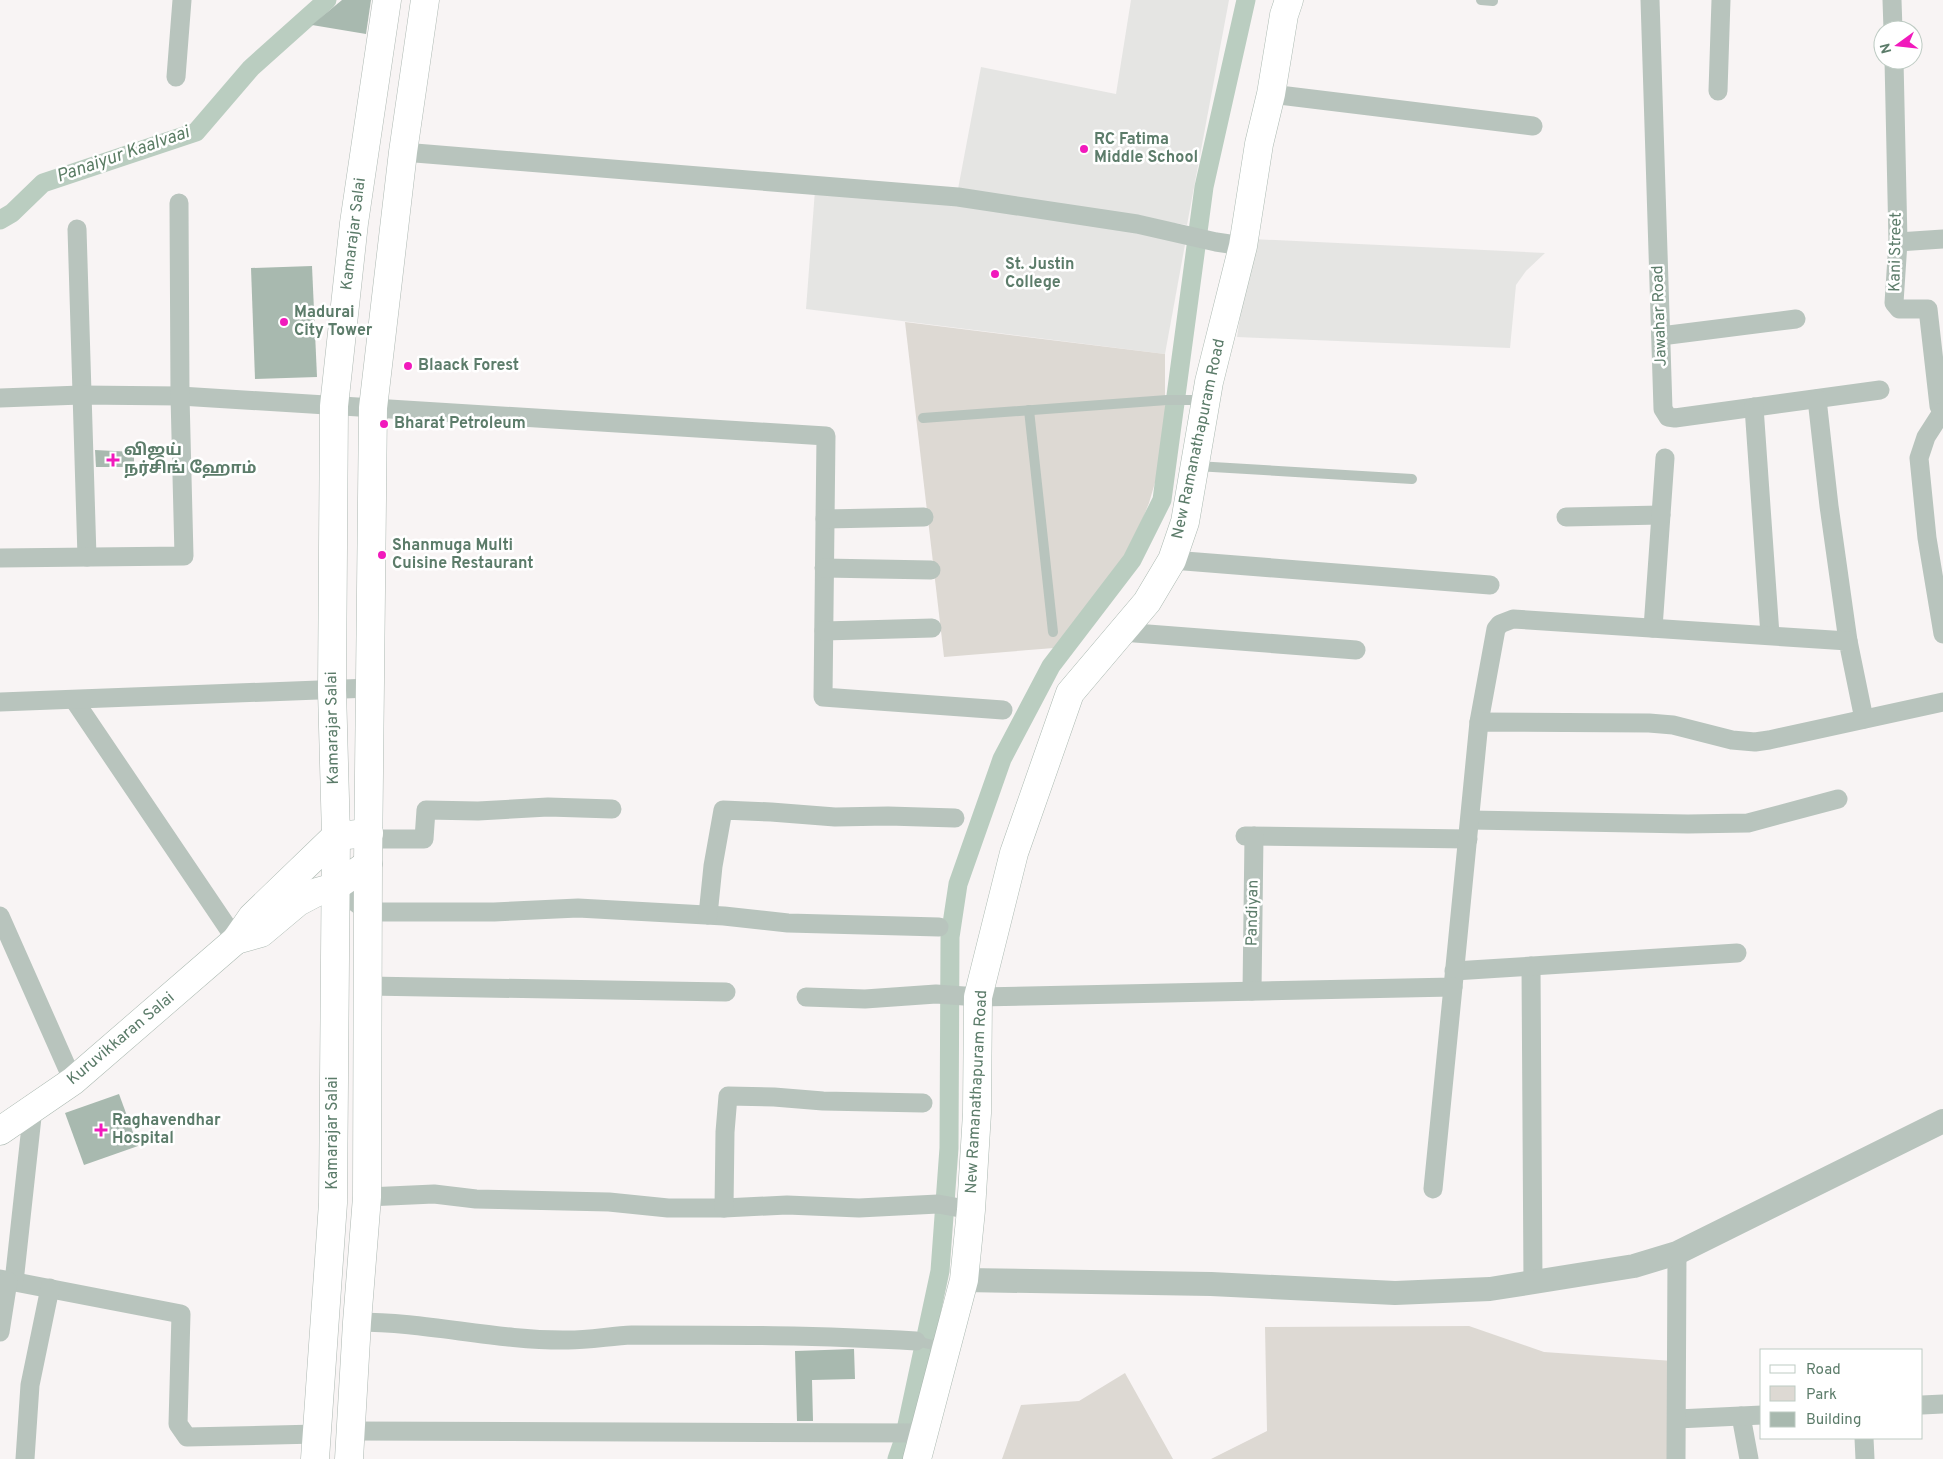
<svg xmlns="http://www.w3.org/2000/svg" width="1943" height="1459" font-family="Overpass,'Noto Sans Tamil',sans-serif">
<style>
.built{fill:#e5e5e3}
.green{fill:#ddd9d3}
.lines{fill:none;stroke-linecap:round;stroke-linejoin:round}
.canal{stroke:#bacdc0;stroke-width:19}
.building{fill:#a8b9af}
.secondary-casing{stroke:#abb9b1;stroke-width:29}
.trunk-casing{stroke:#adb8b2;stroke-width:29}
.service{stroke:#b8c4bd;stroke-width:10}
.minor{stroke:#b8c4bd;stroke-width:19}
.tertiary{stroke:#b8c4bd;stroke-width:24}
.secondary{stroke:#fff;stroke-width:28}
.trunk{stroke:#fff;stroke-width:28}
.poi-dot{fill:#f11abc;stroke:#fff;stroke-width:2}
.labels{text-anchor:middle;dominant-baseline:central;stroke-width:5;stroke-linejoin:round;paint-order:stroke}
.poi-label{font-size:16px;font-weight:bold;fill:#5c7c6a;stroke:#fff;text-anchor:start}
.street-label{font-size:16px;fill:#5c7c6a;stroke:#fff}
.water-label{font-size:18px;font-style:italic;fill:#5a7c64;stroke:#fff}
</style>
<rect width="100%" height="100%" fill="#f8f4f4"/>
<!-- built -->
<g class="built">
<polygon points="1131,0 1229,0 1187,225 958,189 981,67 1116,94"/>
<polygon points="815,190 949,203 1186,239 1165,354 806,309"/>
<polygon points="1252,239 1545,253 1526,271 1516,285 1510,348 1237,337"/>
</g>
<!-- green -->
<g class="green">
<polygon points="905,322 1165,354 1165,428 1159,469 1149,503 1133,543 1113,574 1054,648 944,657"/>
<polygon points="1469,1326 1544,1352 1673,1361 1675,1459 1211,1459 1267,1431 1265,1327"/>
<polygon points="1125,1373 1173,1459 1002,1459 1021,1405 1079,1401"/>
</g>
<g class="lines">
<!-- canal -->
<g class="canal">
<polyline points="0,220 12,213 43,183 196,132 251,68 327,0"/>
<polyline points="897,1459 904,1439 940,1271 949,1148 950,937 958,884 1002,759 1051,666 1132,560 1162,500 1204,187 1246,0"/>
</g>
</g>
<!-- building -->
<g class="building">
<polygon points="342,0 371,0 366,34 312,25"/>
<polygon points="312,266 317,377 255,379 251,268"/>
<polygon points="95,450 134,452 134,467 96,467"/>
<polygon points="119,1094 138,1146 84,1165 65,1113"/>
<polygon points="854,1349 855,1379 812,1380 813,1421 797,1421 795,1351"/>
</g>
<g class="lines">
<defs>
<g id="secondary">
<polyline points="236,940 261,933 298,902 317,892 335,887 368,864"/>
<polyline points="0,1131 73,1081 236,940 252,917 336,836 369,833"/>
<polyline points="917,1459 964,1280 971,1210 977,1113 978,997 1014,853 1070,693 1147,602 1172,560 1185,522 1209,382 1243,246 1259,144 1271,94 1284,15 1289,0"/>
</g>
<g id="trunk">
<polyline points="315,1459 333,1203 336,836 332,690 334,406 354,223 387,0"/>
<polyline points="349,1459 357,1322 367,1197 368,864 373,408 403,152 425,0"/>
</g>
</defs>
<!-- secondary casing -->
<use href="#secondary" class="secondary-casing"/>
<!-- trunk casing -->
<use href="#trunk" class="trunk-casing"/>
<!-- service -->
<g class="service">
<polyline points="1481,0 1493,1"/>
<polyline points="1029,410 1053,632"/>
<polyline points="923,418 1167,400 1205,400"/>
<polyline points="1196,466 1412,479"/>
<polyline points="916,1341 933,1345 945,1351"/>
</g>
<!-- minor -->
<g class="minor">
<polyline points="1650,0 1663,409 1668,417 1675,418 1880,390"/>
<polyline points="1892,0 1893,30"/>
<polyline points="1894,60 1898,242 1894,303 1899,309 1928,309 1939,406 1942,412"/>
<polyline points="176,77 182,0"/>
<polyline points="1718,91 1721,0"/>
<polyline points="1271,94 1533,126"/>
<polyline points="403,152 958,197 1137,224 1216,242 1243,246"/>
<polyline points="77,229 87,557"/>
<polyline points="1898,242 1943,239"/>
<polyline points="1661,336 1796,319"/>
<polyline points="0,398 81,395 180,396 826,436 823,697 1003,710"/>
<polyline points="1817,399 1829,506 1848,641"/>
<polyline points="1754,407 1770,635"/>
<polyline points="1942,412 1926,437 1919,458 1927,538 1943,634"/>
<polyline points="1566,517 1661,515"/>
<polyline points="825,519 924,517"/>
<polyline points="0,558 184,556 180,396 179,203"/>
<polyline points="1172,560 1490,585"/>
<polyline points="824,568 931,570"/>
<polyline points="1653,628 1665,458"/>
<polyline points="824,631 932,628"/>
<polyline points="1122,632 1356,650"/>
<polyline points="74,700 236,940"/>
<polyline points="0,702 370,688"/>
<polyline points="1479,722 1496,629 1500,624 1513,619 1848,641 1864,719"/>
<polyline points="1470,820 1688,824 1748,823 1838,799"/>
<polyline points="1245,836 1468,839"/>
<polyline points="369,839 424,839 426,810 478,811 548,807 612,809"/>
<polyline points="335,887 368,912 494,912 578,908 724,916 788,923 939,927"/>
<polyline points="708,915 713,866 723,810 771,812 835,817 888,816 955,818"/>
<polyline points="0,916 73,1081"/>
<polyline points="1531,966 1533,1283"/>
<polyline points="1454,971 1737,953"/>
<polyline points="368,986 726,992"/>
<polyline points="1252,991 1254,836"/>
<polyline points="806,997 865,999 936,994 978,997 1453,987 1479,722 1649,723 1673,725 1732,740 1755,742 1769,740 1943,702"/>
<polyline points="1433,1189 1453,987"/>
<polyline points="367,1197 434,1194 476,1199 609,1202 668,1208 724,1208 787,1205 859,1208 938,1204 971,1210"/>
<polyline points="724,1208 725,1132 728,1096 774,1097 823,1101 923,1103"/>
<polyline points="0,1279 181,1314 178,1424 187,1437 317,1434"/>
<polyline points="14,1282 33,1108"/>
<path d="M357,1322C428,1322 497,1341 568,1340C589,1340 611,1336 632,1335C727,1335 821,1335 916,1341"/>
<polyline points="0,1332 8,1281"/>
<polyline points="1922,1405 1943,1404"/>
<polyline points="1741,1416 1749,1459"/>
<polyline points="1677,1419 1762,1415"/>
<polyline points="351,1431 924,1433"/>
<polyline points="1864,1438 1865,1459"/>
<polyline points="25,1459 30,1385 50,1288"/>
<polyline points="1676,1459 1677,1253"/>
</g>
<!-- tertiary -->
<polyline class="tertiary" points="964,1280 1211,1284 1395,1293 1490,1289 1634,1266 1677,1253 1943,1121"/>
<!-- secondary -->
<use href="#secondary" class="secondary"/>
<!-- trunk -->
<use href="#trunk" class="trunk"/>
</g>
<!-- markers -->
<g class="poi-dot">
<circle cx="1084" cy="149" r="5"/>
<circle cx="995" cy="274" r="5"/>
<circle cx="284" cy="322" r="5"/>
<circle cx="408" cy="366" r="5"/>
<circle cx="384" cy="424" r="5"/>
<path d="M110.5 452.5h5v5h5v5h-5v5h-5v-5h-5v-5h5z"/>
<circle cx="382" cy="555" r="5"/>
<path d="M98.5 1122.5h5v5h5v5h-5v5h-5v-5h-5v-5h5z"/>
</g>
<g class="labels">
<!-- poi labels -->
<g class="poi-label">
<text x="1094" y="140">RC Fatima<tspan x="1094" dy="18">Middle School</tspan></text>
<text x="1005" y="265">St. Justin<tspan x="1005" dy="18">College</tspan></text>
<text x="294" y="313">Madurai<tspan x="294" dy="18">City Tower</tspan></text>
<text x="418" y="366">Blaack Forest</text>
<text x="394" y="424">Bharat Petroleum</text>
<text x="124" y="451">விஜய்<tspan x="124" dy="18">நர்சிங் ஹோம்</tspan></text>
<text x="392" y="546">Shanmuga Multi<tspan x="392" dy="18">Cuisine Restaurant</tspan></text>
<text x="112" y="1121">Raghavendhar<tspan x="112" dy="18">Hospital</tspan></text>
</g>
<!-- street labels -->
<g class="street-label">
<text transform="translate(354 234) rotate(-83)">Kamarajar Salai</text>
<text transform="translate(1896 252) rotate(-89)">Kani Street</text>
<text transform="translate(1660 316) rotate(-92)">Jawahar Road</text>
<text transform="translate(1199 439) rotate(-78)">New Ramanathapuram Road</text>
<text transform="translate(333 728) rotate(-91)">Kamarajar Salai</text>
<text transform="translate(1253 913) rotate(-89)">Pandiyan</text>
<text transform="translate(121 1039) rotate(-40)">Kuruvikkaran Salai</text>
<text transform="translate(977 1092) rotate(-87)">New Ramanathapuram Road</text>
<text transform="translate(333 1133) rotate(-90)">Kamarajar Salai</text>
</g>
<!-- water labels -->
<g class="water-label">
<text transform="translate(123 155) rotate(-19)">Panaiyur Kaalvaai</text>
</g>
</g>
<!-- legend -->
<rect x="1760" y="1349" width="162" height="90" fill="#ffffff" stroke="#becbc3"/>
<rect x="1770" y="1365" width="25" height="8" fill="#ffffff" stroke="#becbc3"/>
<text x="1806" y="1374" font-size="15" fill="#5c7c6a">Road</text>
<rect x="1770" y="1386" width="25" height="15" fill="#ddd9d3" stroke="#becbc3"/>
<text x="1806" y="1399" font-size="15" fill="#5c7c6a">Park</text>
<rect x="1770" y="1412" width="25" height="15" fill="#a8b9af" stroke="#becbc3"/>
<text x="1806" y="1424" font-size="15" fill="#5c7c6a">Building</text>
<!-- north arrow -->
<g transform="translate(1898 45) rotate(255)"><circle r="24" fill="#ffffff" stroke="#becbc3"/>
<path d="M0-4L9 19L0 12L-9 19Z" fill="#f11abc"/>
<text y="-8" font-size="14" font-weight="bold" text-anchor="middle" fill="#5c7c6a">N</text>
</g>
</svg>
